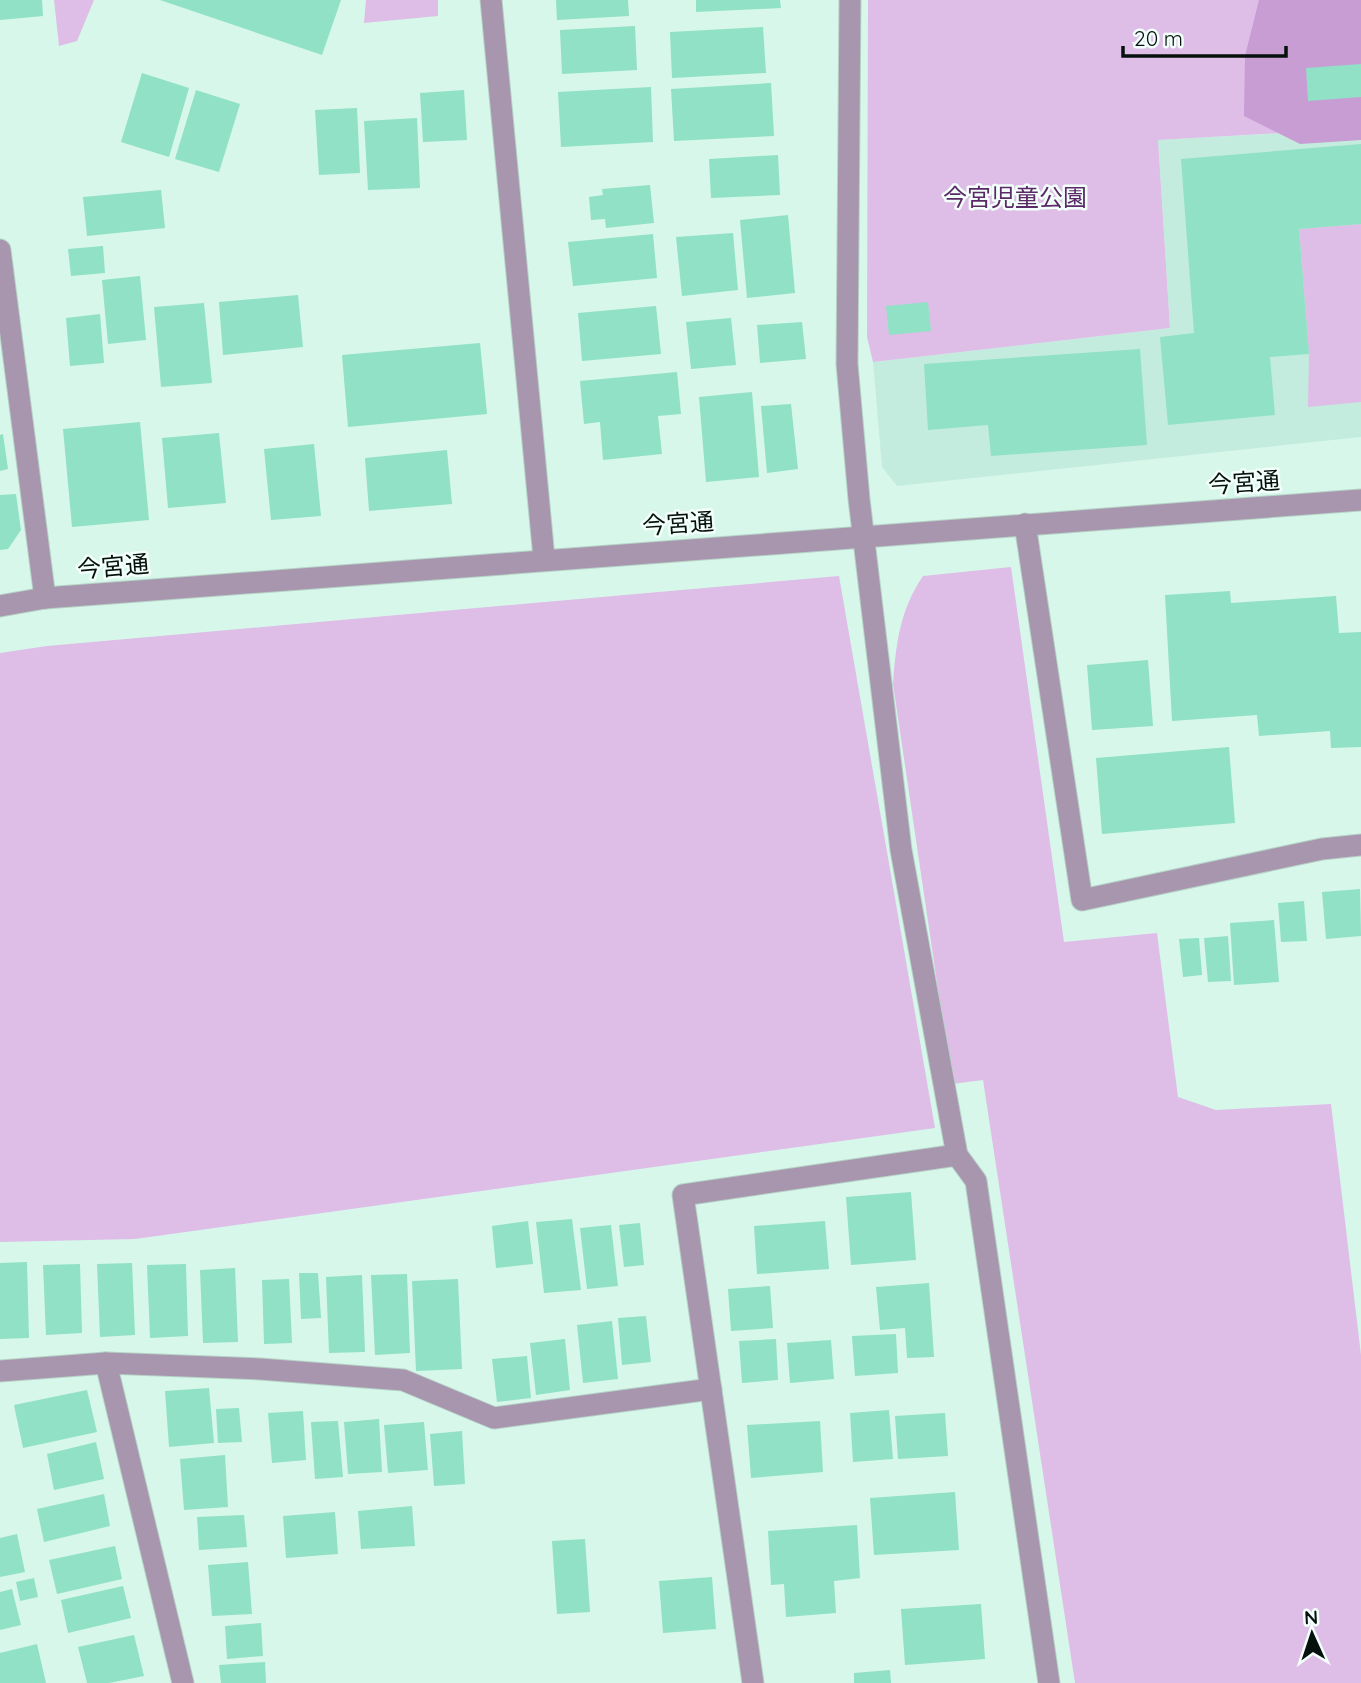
<svg xmlns="http://www.w3.org/2000/svg" width="1361" height="1683" font-family="Quicksand,'Noto Sans JP',sans-serif">
<style>
.built{fill:#c4ecde}
.green{fill:#debee7}
.forest{fill:#c79dd3}
.building{fill:#90e1c5}
.lines{fill:none;stroke-linecap:round;stroke-linejoin:round}
.minor-casing{stroke:#b6d2c7;stroke-width:23}
.minor{stroke:#a896ae;stroke-width:21}
.labels{text-anchor:middle;dominant-baseline:central;stroke-width:5;stroke-linejoin:round;paint-order:stroke}
.park-label{font-size:24px;fill:#5b2868;stroke:#f2fffa}
.street-label{font-size:24px;fill:#06100d;stroke:#f2fffa}
</style>
<rect width="100%" height="100%" fill="#d7f7eb"/>
<!-- built -->
<polygon class="built" points="1361,129 1361,437 897,486 882,467 873,362 1170,328 1158,140"/>
<!-- green -->
<g class="green">
<polygon points="54,0 94,0 77,41 59,46"/>
<polygon points="366,0 438,0 438,16 364,23"/>
<polygon points="868,0 1278,0 1299,132 1158,140 1170,328 873,362 867,337"/>
<polygon points="1361,224 1361,402 1308,407 1309,354 1299,229"/>
<path d="M1011,567L1064,942L1157,933L1178,1097L1216,1110L1331,1104L1361,1355V1683H1075L983,1080L952,1084L893,684C896,643 900,610 923,576Z"/>
<polygon points="839,576 935,1128 135,1239 0,1242 0,653 47,646"/>
</g>
<!-- forest -->
<polygon class="forest" points="1259,0 1361,0 1361,140 1300,144 1244,116 1245,56"/>
<!-- building -->
<g class="building">
<polygon points="0,0 42,0 43,16 0,20"/>
<polygon points="160,0 341,0 322,55"/>
<polygon points="556,0 628,0 629,16 557,20"/>
<polygon points="696,0 780,0 781,8 696,12"/>
<polygon points="635,26 637,70 562,74 560,30"/>
<polygon points="763,27 766,73 672,78 670,32"/>
<polygon points="1361,64 1361,97 1308,101 1306,68"/>
<polygon points="142,73 189,88 169,157 121,142"/>
<polygon points="771,83 774,136 674,141 671,89"/>
<polygon points="651,87 653,142 561,147 558,92"/>
<polygon points="196,90 240,104 219,172 175,159"/>
<polygon points="464,90 467,140 423,142 420,93"/>
<polygon points="357,108 360,173 319,175 315,110"/>
<polygon points="417,118 420,188 368,190 364,121"/>
<polygon points="1361,144 1361,224 1299,229 1309,354 1270,357 1275,415 1168,425 1160,337 1194,333 1181,159"/>
<polygon points="778,155 780,195 711,198 709,159"/>
<polygon points="650,185 654,223 606,228 605,219 591,220 589,197 603,195 602,189"/>
<polygon points="161,190 165,228 87,236 83,197"/>
<polygon points="788,215 795,293 747,298 740,220"/>
<polygon points="733,233 738,290 682,296 676,237"/>
<polygon points="653,234 657,278 573,286 568,242"/>
<polygon points="103,246 105,273 71,276 68,249"/>
<polygon points="140,276 146,340 108,344 102,280"/>
<polygon points="298,295 303,347 223,355 219,302"/>
<polygon points="928,302 931,331 889,335 886,306"/>
<polygon points="204,303 212,383 161,387 154,307"/>
<polygon points="656,306 661,354 582,361 578,313"/>
<polygon points="100,314 104,363 70,366 66,318"/>
<polygon points="731,318 736,365 691,369 686,322"/>
<polygon points="802,322 806,359 760,363 757,325"/>
<polygon points="480,343 487,414 348,427 342,355"/>
<polygon points="1140,349 1147,445 991,456 988,425 928,430 924,364"/>
<polygon points="677,372 681,414 658,416 662,454 603,460 600,422 584,424 580,381"/>
<polygon points="752,392 759,477 706,482 699,397"/>
<polygon points="791,404 798,469 767,473 761,406"/>
<polygon points="140,422 149,520 72,527 63,429"/>
<polygon points="219,433 226,503 168,508 162,438"/>
<polygon points="3,434 8,469 0,471 0,435"/>
<polygon points="314,444 321,516 271,520 264,449"/>
<polygon points="447,450 452,504 369,511 365,458"/>
<polygon points="16,494 21,530 8,549 0,550 0,495"/>
<polygon points="1230,591 1231,603 1336,596 1339,633 1361,632 1361,747 1331,748 1330,731 1259,736 1257,715 1172,721 1165,595"/>
<polygon points="1148,660 1153,726 1092,730 1087,665"/>
<polygon points="1229,747 1235,823 1102,834 1096,758"/>
<polygon points="1360,889 1361,936 1326,939 1322,892"/>
<polygon points="1304,901 1307,941 1281,942 1278,903"/>
<polygon points="1274,920 1279,982 1234,985 1230,923"/>
<polygon points="1228,936 1231,981 1208,982 1204,938"/>
<polygon points="1199,938 1202,975 1183,977 1179,939"/>
<polygon points="911,1192 916,1260 851,1265 846,1197"/>
<polygon points="572,1219 581,1290 544,1293 536,1222"/>
<polygon points="528,1221 533,1264 496,1268 492,1226"/>
<polygon points="825,1221 829,1269 757,1274 754,1226"/>
<polygon points="640,1223 644,1265 624,1267 619,1225"/>
<polygon points="611,1225 618,1286 587,1289 580,1228"/>
<polygon points="27,1262 29,1338 0,1339 0,1263"/>
<polygon points="132,1263 135,1335 100,1337 97,1264"/>
<polygon points="80,1264 82,1333 46,1335 43,1265"/>
<polygon points="186,1264 188,1336 150,1338 147,1265"/>
<polygon points="235,1268 238,1342 203,1343 200,1270"/>
<polygon points="299,1273 318,1273 321,1318 301,1319"/>
<polygon points="407,1274 410,1353 375,1355 371,1275"/>
<polygon points="362,1275 365,1352 329,1353 326,1277"/>
<polygon points="289,1279 292,1343 264,1344 262,1280"/>
<polygon points="458,1279 462,1369 416,1371 412,1281"/>
<polygon points="929,1283 934,1357 907,1358 905,1328 880,1330 876,1287"/>
<polygon points="770,1286 773,1328 731,1331 728,1289"/>
<polygon points="646,1316 651,1362 622,1365 618,1318"/>
<polygon points="612,1321 618,1379 583,1383 577,1325"/>
<polygon points="896,1334 898,1373 855,1376 852,1336"/>
<polygon points="565,1339 570,1390 536,1395 530,1343"/>
<polygon points="776,1339 778,1380 742,1383 739,1341"/>
<polygon points="831,1340 834,1379 790,1383 787,1343"/>
<polygon points="527,1356 531,1398 497,1402 492,1359"/>
<polygon points="209,1388 214,1443 169,1447 165,1391"/>
<polygon points="87,1390 97,1432 23,1448 14,1405"/>
<polygon points="239,1408 242,1442 218,1443 216,1409"/>
<polygon points="889,1410 893,1459 853,1462 850,1413"/>
<polygon points="303,1411 306,1460 272,1463 268,1413"/>
<polygon points="945,1413 948,1456 898,1459 895,1416"/>
<polygon points="379,1419 382,1472 348,1474 344,1422"/>
<polygon points="338,1421 343,1477 315,1479 311,1422"/>
<polygon points="820,1421 823,1472 751,1478 747,1425"/>
<polygon points="424,1422 428,1470 388,1473 384,1425"/>
<polygon points="462,1431 465,1484 434,1486 430,1434"/>
<polygon points="96,1442 104,1479 54,1490 47,1454"/>
<polygon points="225,1455 228,1507 184,1510 180,1459"/>
<polygon points="955,1492 959,1550 874,1555 870,1498"/>
<polygon points="104,1494 110,1526 44,1542 37,1509"/>
<polygon points="412,1506 415,1546 361,1549 358,1511"/>
<polygon points="335,1512 338,1554 286,1558 283,1516"/>
<polygon points="244,1515 247,1547 199,1550 197,1517"/>
<polygon points="857,1525 860,1578 834,1581 836,1613 786,1617 784,1584 771,1585 768,1531"/>
<polygon points="17,1534 25,1572 0,1577 0,1538"/>
<polygon points="585,1539 590,1612 557,1614 552,1541"/>
<polygon points="115,1546 122,1579 57,1594 49,1560"/>
<polygon points="248,1562 252,1614 212,1616 208,1565"/>
<polygon points="712,1577 716,1629 663,1633 659,1581"/>
<polygon points="34,1578 38,1597 20,1601 16,1582"/>
<polygon points="123,1586 131,1618 68,1633 61,1600"/>
<polygon points="12,1589 21,1625 0,1630 0,1592"/>
<polygon points="981,1604 985,1659 905,1665 901,1609"/>
<polygon points="261,1623 263,1656 227,1659 225,1626"/>
<polygon points="134,1635 144,1676 109,1683 87,1683 78,1647"/>
<polygon points="37,1644 46,1683 0,1683 0,1653"/>
<polygon points="265,1662 266,1683 221,1683 219,1665"/>
<polygon points="890,1670 891,1683 854,1683 854,1673"/>
</g>
<g class="lines">
<defs>
<g id="minor">
<polyline points="491,0 544,558"/>
<polyline points="850,0 847,364 859,499 901,850 957,1155 976,1181 1049,1683"/>
<polyline points="0,250 45,598"/>
<polyline points="1025,524 1082,900 1322,849 1361,845"/>
<polyline points="0,606 45,598 1361,500"/>
<polyline points="106,1363 183,1683"/>
<polyline points="0,1371 106,1363 260,1369 403,1380 494,1418 711,1389"/>
<polyline points="753,1683 683,1195 957,1155"/>
</g>
</defs>
<!-- minor casing -->
<use href="#minor" class="minor-casing"/>
<!-- minor -->
<use href="#minor" class="minor"/>
</g>
<g class="labels">
<!-- park labels -->
<g class="park-label">
<text x="1015" y="197">今宮児童公園</text>
</g>
<!-- street labels -->
<g class="street-label">
<text transform="translate(1244 482) rotate(-4)">今宮通</text>
<text transform="translate(678 523) rotate(-4)">今宮通</text>
<text transform="translate(113 566) rotate(-5)">今宮通</text>
</g>
</g>
<!-- north arrow -->
<g transform="translate(1312 1634) rotate(357)" stroke="#f2fffa" stroke-width="5" paint-order="stroke">
<path d="M0-5L12 26L0 18L-12 26Z" fill="#06100d"/>
<text y="-10" font-size="19" font-weight="bold" text-anchor="middle" fill="#06100d">N</text>
</g>
<!-- scale -->
<path d="M1123 46v10h163v-10" fill="none" stroke="#06100d" stroke-width="3.5"/>
<text x="1134" y="46" font-size="21" fill="#06100d" stroke="#f2fffa" stroke-width="5" paint-order="stroke">20 m</text>
</svg>
